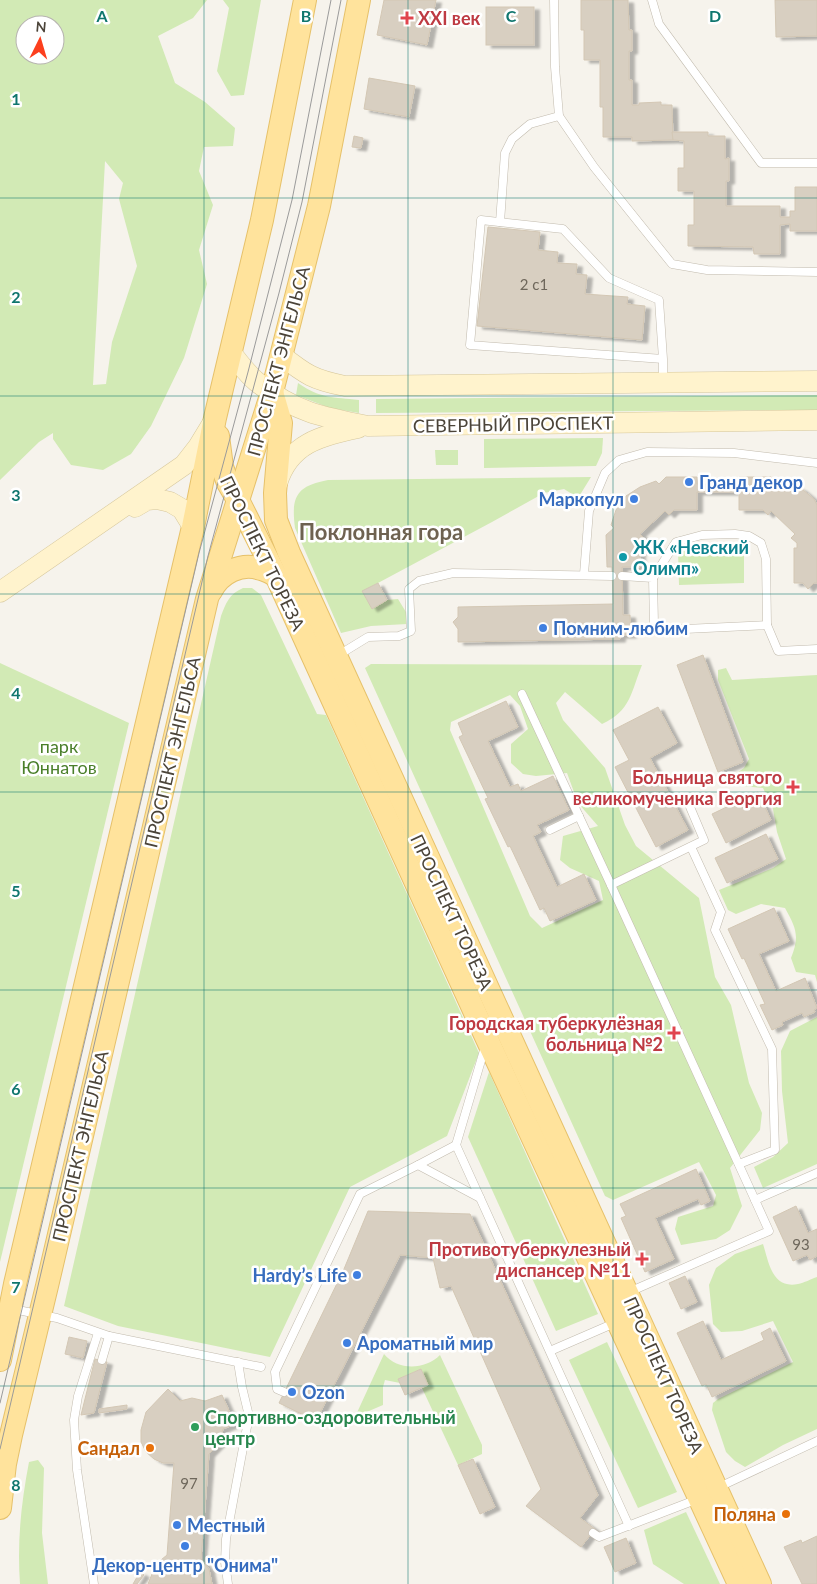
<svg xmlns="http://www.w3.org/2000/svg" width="817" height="1584" font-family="Lato,sans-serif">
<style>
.green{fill:#d2eab5;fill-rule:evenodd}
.building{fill:#d8cfc1;stroke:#d3c7b4;filter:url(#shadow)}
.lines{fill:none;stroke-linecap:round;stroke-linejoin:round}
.lane-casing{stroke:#c2bbae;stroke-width:9}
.secondary-casing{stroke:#d6c79b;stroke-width:21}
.primary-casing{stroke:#e6c16a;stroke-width:24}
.lane{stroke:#fff;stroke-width:8}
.secondary{stroke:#fff3cd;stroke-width:20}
.primary{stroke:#ffe39c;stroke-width:22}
.tram{stroke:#9a9a9a;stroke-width:1}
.grid{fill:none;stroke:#0f766e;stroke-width:1;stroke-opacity:0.55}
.health-dot{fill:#e0444e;stroke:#fff;stroke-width:2}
.shop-dot{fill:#3f7fe0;stroke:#fff;stroke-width:2}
.culture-dot{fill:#0f9aa8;stroke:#fff;stroke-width:2}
.leisure-dot{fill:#2e9e5b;stroke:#fff;stroke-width:2}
.food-dot{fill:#e8710a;stroke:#fff;stroke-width:2}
.labels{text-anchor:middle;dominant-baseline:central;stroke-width:5;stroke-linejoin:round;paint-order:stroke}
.number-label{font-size:15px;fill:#6e675b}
.health-label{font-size:18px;font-weight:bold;fill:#be3a42;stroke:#fff;text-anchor:end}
.street-label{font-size:18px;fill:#4b4439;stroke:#fff}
.shop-label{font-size:18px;font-weight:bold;fill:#366cbe;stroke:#fff;text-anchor:start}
.culture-label{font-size:18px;font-weight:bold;fill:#0d838f;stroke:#fff;text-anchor:start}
.park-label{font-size:18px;fill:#4a7f2a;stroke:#fff}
.leisure-label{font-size:18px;font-weight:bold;fill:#27864d;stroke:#fff;text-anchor:start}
.food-label{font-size:18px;font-weight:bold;fill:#c56008;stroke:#fff;text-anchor:end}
.district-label{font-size:22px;font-weight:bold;fill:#6e6250;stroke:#fff}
.grid-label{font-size:16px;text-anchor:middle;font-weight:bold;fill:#0f766e;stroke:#fff;stroke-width:5;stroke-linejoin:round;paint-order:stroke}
</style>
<defs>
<filter id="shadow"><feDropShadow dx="5.5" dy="3" stdDeviation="1" flood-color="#0004"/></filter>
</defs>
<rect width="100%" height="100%" fill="#f6f3ec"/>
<!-- green -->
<g class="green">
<path d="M0,0H207L193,18L158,36L175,83L205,102L235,128L233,146L204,147L199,171L213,205L199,250L207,284L184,358L151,426L131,454L103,470L71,465L53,439V433L39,442L0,480ZM25,25H55V55H25ZM105,161L123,183L119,199L137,266L112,342L106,384L93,385Z"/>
<polygon points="223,0 261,0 244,95 231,96 217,71 229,8"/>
<path d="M298,383C321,399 333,397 359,400V413L330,408L296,395Z"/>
<polygon points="817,395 817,410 376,413 376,399"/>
<polygon points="603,438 602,453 596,466 484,468 484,439"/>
<polygon points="435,450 458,450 458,465 436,465"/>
<path d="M591,477L575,503L572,494L564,489L544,493L492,522L363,591L372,609L387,600L398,599L406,612L407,624L371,626L341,633L295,528C291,497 296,486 328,480Z"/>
<polygon points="744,550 744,583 679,585 678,551"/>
<path d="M243,588H252L261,595L317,714L326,715L479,1053L447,1136L350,1187L270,1357L118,1326L64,1306L221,616C226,603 229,594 243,588Z"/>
<polygon points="0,663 129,723 0,1262"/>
<path d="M371,664L642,665C631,692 631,711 602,724L565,692L556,703L563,720L605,768L625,825L636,846L699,898L715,977L731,1005L749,1083L762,1113L760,1130L730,1168L742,1206L730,1230L716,1239L681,1245L675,1229L678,1217L713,1206L716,1195L699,1162L613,1200L605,1196L365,668ZM510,695L520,706L528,729L511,744V763L523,774L536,776L567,773L578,803L598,826L563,836L560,860L570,868L599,881L603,900L542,928L530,916L450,730L451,722Z"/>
<path d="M726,668L732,680L817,675V982L815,975L796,972L791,958C800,936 796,928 785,908L761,904L736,914L728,910L719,890L773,868L786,859L777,832L773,809L763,788L743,786L734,775L744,768L749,759L718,680V670Z"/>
<polygon points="817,1017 817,1164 763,1188 754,1167 773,1157 788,1143 782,1091 781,1051 790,1031"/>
<polygon points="489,1072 598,1314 556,1331 468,1137"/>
<path d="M763,1244C769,1263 772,1289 798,1284C804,1283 811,1279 817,1277V1429L783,1445L745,1467L735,1461L726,1452L712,1410L713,1403L718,1399L793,1362L773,1321L742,1331L721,1332L713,1324L709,1285L716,1268L735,1254Z"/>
<polygon points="607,1342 677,1492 638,1508 569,1360"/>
<path d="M384,1354C398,1371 425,1370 440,1355L482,1445V1454L458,1465L422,1388L428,1385L421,1369L398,1379L400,1383L385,1380L383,1387V1405L355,1417Z"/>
<path d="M38,1460L44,1468L42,1533L48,1584H20C17,1542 21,1504 29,1462Z"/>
<polygon points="686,1512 720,1584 684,1584 653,1564 644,1530"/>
</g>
<!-- building -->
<g class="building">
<polygon points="384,0 436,0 427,45 377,35"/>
<polygon points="581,0 628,0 629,30 632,30 632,51 629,51 629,80 632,80 632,105 639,105 639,103 661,102 661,105 672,105 673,140 632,141 632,137 603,137 603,107 600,107 600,60 584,60 584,30 581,30"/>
<polygon points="775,0 817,0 817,36 776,37"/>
<rect x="486" y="7" width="48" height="38"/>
<polygon points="369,78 415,86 409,117 364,109"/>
<polygon points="672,132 708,132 708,136 725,136 725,159 729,158 729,181 726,181 726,206 780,206 780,217 790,217 790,211 795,211 795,187 817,187 817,231 790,231 790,224 780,225 780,254 754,254 753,247 688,246 688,225 694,225 694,191 678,191 678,168 684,168 684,141 673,140"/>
<polygon points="354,136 363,138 361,148 352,147"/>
<polygon points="488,227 540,232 538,250 558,252 557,263 577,264 576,274 587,275 585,294 628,297 627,304 645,306 642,340 477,326"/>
<polygon points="666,477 697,477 697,484 739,484 739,477 771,477 778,483 783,480 802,489 814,499 817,505 817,583 814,583 808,589 803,583 794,583 794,548 797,548 797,543 791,538 795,534 771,511 768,515 763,510 739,510 739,492 697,492 697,510 674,510 669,515 665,511 640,534 644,538 640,542 640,567 622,567 623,615 630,615 631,635 620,635 620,639 458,642 458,629 453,622 458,617 458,607 613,604 612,567 607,567 606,535 614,528 611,525 616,510 626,496 640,487 656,481 659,484"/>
<polygon points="378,583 387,600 372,609 362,591"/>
<polygon points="703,655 743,762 718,772 677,665"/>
<polygon points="506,701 518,727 488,741 510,787 518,784 521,791 553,776 569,810 537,825 541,832 533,836 557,887 584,874 596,900 550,921 544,908 540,910 510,846 508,847 485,799 488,798 459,737 463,735 458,723"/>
<polygon points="658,707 677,743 650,758 688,830 656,847 615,767 629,760 613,730"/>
<polygon points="758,792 771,820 726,843 712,814"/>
<polygon points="766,834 778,859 727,883 715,858"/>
<polygon points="774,908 789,941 759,954 776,991 805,978 817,1008 814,1010 815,1012 804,1017 802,1013 782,1022 783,1025 772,1030 760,1005 765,1004 744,958 742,959 728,929"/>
<polygon points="696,1169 710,1201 701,1205 698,1199 655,1218 674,1259 645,1272 621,1218 626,1216 620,1204"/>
<polygon points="796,1206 808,1233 817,1229 817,1256 810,1260 807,1255 793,1261 773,1217"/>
<polygon points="368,1211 470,1214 598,1495 580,1518 595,1529 581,1547 526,1506 541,1489 451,1286 440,1288 433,1258 400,1255 316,1421 279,1403 344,1269"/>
<polygon points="685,1276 697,1302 681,1309 669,1283"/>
<polygon points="703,1321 721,1360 764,1340 761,1333 770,1328 786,1361 712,1397 706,1384 702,1386 677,1333"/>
<polygon points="69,1337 87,1341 83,1358 65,1354"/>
<polygon points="95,1359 107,1362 94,1413 81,1415"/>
<polygon points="421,1369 428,1385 405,1395 398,1379"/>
<polygon points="168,1389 180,1401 192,1398 205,1401 222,1395 235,1424 223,1429 219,1444 209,1454 201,1559 209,1569 212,1584 148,1584 156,1564 167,1555 174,1463 163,1463 154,1459 146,1452 141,1442 141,1430 146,1412"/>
<polygon points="127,1405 127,1409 99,1413 99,1409"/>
<polygon points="473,1459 495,1507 480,1514 458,1465"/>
<polygon points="817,1536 817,1584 802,1584 784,1547 801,1540 802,1543"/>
<polygon points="626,1538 636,1563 615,1572 604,1547"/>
<polygon points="140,1572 144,1575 137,1584 133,1584"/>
</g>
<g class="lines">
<defs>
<g id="lane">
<polyline points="554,0 555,67 559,116 594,167 672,264 707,270 817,272"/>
<polyline points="652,0 659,24 761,163 817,163"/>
<polyline points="500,222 505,153 512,139 530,124 559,116"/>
<polyline points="663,359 659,300 609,278 563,229 481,220 470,345 663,359 663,381"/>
<polyline points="584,574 589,511 605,473 619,460 647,452 734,453 817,463"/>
<polyline points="622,576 653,578 654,624 664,630 767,625 778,651 817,649"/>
<polyline points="653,578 676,542 702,535 735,534 749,536 761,543 766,559 767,625"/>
<polyline points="337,656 368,637 399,636 411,631 409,589 419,581 453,573 612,576"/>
<polyline points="522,694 611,885 755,1200"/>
<polyline points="550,830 579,816"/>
<polyline points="691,847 721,912 715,930 772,1049 775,1150 739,1164"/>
<polyline points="611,885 704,840 690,807"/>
<polyline points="485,1047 456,1145 629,1526"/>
<polyline points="418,1165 456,1145"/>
<polyline points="629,1292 769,1231 755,1200 817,1173"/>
<polyline points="13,1309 57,1318 109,1336 261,1367"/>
<polyline points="550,1351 617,1322"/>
<polyline points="102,1360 109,1336"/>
<polyline points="284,1392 277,1389 275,1372 360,1194 418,1165 480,1198"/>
<polyline points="717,1488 817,1441"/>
<polyline points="593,1533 599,1537 698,1499"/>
<polyline points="94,1584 77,1470 74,1420 78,1396 98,1333"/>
<polyline points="228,1584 225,1562 226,1539 249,1416 242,1387 238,1362"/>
</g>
<g id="secondary">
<path d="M231,353C239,362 247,374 257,382C295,412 321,417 368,426L817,420"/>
<path d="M281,355C306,375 314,380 345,386L817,381"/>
<path d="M277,484C289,443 321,436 358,428"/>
<polyline points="135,507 147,500 157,499 170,502 182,509 193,527"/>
<polyline points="0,592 184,465 198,447 212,424"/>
</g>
<g id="primary">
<polyline points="272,392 281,423 275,493 276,520 289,553 760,1584"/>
<polyline points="218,436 222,467 228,483 238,500 279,582 487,1039 739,1584"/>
<path d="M211,591C220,573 241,562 261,569C266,570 271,573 275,575"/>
<polyline points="0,1360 15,1284 193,527 215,418 262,220 305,0"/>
<polyline points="0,1508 5,1464 11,1435 47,1286 207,599 272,392 319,206 359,0"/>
</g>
</defs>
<!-- lane casing -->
<use href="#lane" class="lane-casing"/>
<!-- secondary casing -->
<use href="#secondary" class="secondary-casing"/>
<!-- primary casing -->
<use href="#primary" class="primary-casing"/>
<!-- lane -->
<use href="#lane" class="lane"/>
<!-- secondary -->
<use href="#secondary" class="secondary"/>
<!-- primary -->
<use href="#primary" class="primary"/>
<!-- tram -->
<g class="tram">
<polyline points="0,1403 199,553 248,372 292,200 331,0"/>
<polyline points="0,1449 208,556 279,293 302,202 341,0"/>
</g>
</g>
<!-- grid -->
<path class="grid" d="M204,0V1584M408,0V1584M613,0V1584M0,198H817M0,396H817M0,594H817M0,792H817M0,990H817M0,1188H817M0,1386H817"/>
<!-- markers -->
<g class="health-dot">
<path d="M404.5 10.5h5v5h5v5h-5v5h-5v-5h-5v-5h5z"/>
<path d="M790.5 779.5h5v5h5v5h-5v5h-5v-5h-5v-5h5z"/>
<path d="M671.5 1025.5h5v5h5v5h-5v5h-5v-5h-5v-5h5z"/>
<path d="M639.5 1251.5h5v5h5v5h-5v5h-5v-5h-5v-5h5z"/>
</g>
<g class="shop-dot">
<circle cx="689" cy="482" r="5"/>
<circle cx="634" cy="499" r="5"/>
<circle cx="543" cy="628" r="5"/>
<circle cx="357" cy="1275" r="5"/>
<circle cx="347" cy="1343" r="5"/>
<circle cx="292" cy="1392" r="5"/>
<circle cx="177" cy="1525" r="5"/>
<circle cx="185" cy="1546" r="5"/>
</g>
<circle class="culture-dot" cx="623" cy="557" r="5"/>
<circle class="leisure-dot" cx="195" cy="1427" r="5"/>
<g class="food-dot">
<circle cx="150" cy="1448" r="5"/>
<circle cx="786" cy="1514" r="5"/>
</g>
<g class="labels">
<!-- number labels -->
<g class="number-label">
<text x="534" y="284">2 с1</text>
<text x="801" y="1244">93</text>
<text x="189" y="1483">97</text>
</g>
<!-- health labels -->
<g class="health-label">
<text x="418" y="18" text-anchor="start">XXI век</text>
<text x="782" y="777">Больница святого<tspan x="782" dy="21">великомученика Георгия</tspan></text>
<text x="663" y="1023">Городская туберкулёзная<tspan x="663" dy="21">больница №2</tspan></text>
<text x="631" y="1249">Противотуберкулезный<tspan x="631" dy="21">диспансер №11</tspan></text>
</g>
<!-- street labels -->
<g class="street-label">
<text transform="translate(278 361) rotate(-75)">ПРОСПЕКТ ЭНГЕЛЬСА</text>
<text transform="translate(513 424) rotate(-1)">СЕВЕРНЫЙ ПРОСПЕКТ</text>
<text transform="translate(263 553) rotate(64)">ПРОСПЕКТ ТОРЕЗА</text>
<text transform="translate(172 752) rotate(-77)">ПРОСПЕКТ ЭНГЕЛЬСА</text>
<text transform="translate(452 912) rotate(65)">ПРОСПЕКТ ТОРЕЗА</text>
<text transform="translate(80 1146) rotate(-77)">ПРОСПЕКТ ЭНГЕЛЬСА</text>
<text transform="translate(664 1375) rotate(66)">ПРОСПЕКТ ТОРЕЗА</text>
</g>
<!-- shop labels -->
<g class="shop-label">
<text x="699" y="482">Гранд декор</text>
<text x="624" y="499" text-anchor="end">Маркопул</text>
<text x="553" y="628">Помним-любим</text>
<text x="347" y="1275" text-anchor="end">Hardy’s Life</text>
<text x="357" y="1343">Ароматный мир</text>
<text x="302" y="1392">Ozon</text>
<text x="187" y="1525">Местный</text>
<text x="185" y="1565" text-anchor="middle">Декор-центр "Онима"</text>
</g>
<!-- culture labels -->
<g class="culture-label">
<text x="633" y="547">ЖК «Невский<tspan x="633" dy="21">Олимп»</tspan></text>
</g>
<!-- park labels -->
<g class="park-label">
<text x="59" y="746">парк<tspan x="59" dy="21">Юннатов</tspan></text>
</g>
<!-- leisure labels -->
<g class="leisure-label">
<text x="205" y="1417">Спортивно-оздоровительный<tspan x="205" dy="21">центр</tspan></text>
</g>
<!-- food labels -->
<g class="food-label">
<text x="140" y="1448">Сандал</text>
<text x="776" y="1514">Поляна</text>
</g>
<!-- district labels -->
<g class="district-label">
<text x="381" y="531">Поклонная гора</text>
</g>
</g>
<g class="grid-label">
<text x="102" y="22">A</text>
<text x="306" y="22">B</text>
<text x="511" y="22">C</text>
<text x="715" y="22">D</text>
<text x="16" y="105">1</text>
<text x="16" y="303">2</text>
<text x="16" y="501">3</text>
<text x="16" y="699">4</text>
<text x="16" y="897">5</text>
<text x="16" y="1095">6</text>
<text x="16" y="1293">7</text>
<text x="16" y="1491">8</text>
</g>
<!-- north arrow -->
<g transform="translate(40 40) rotate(5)"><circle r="24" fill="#ffffff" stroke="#b7b4b0"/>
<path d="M0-4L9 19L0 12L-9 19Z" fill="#fc3f1d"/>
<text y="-8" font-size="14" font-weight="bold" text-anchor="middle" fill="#4b4439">N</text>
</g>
</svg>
